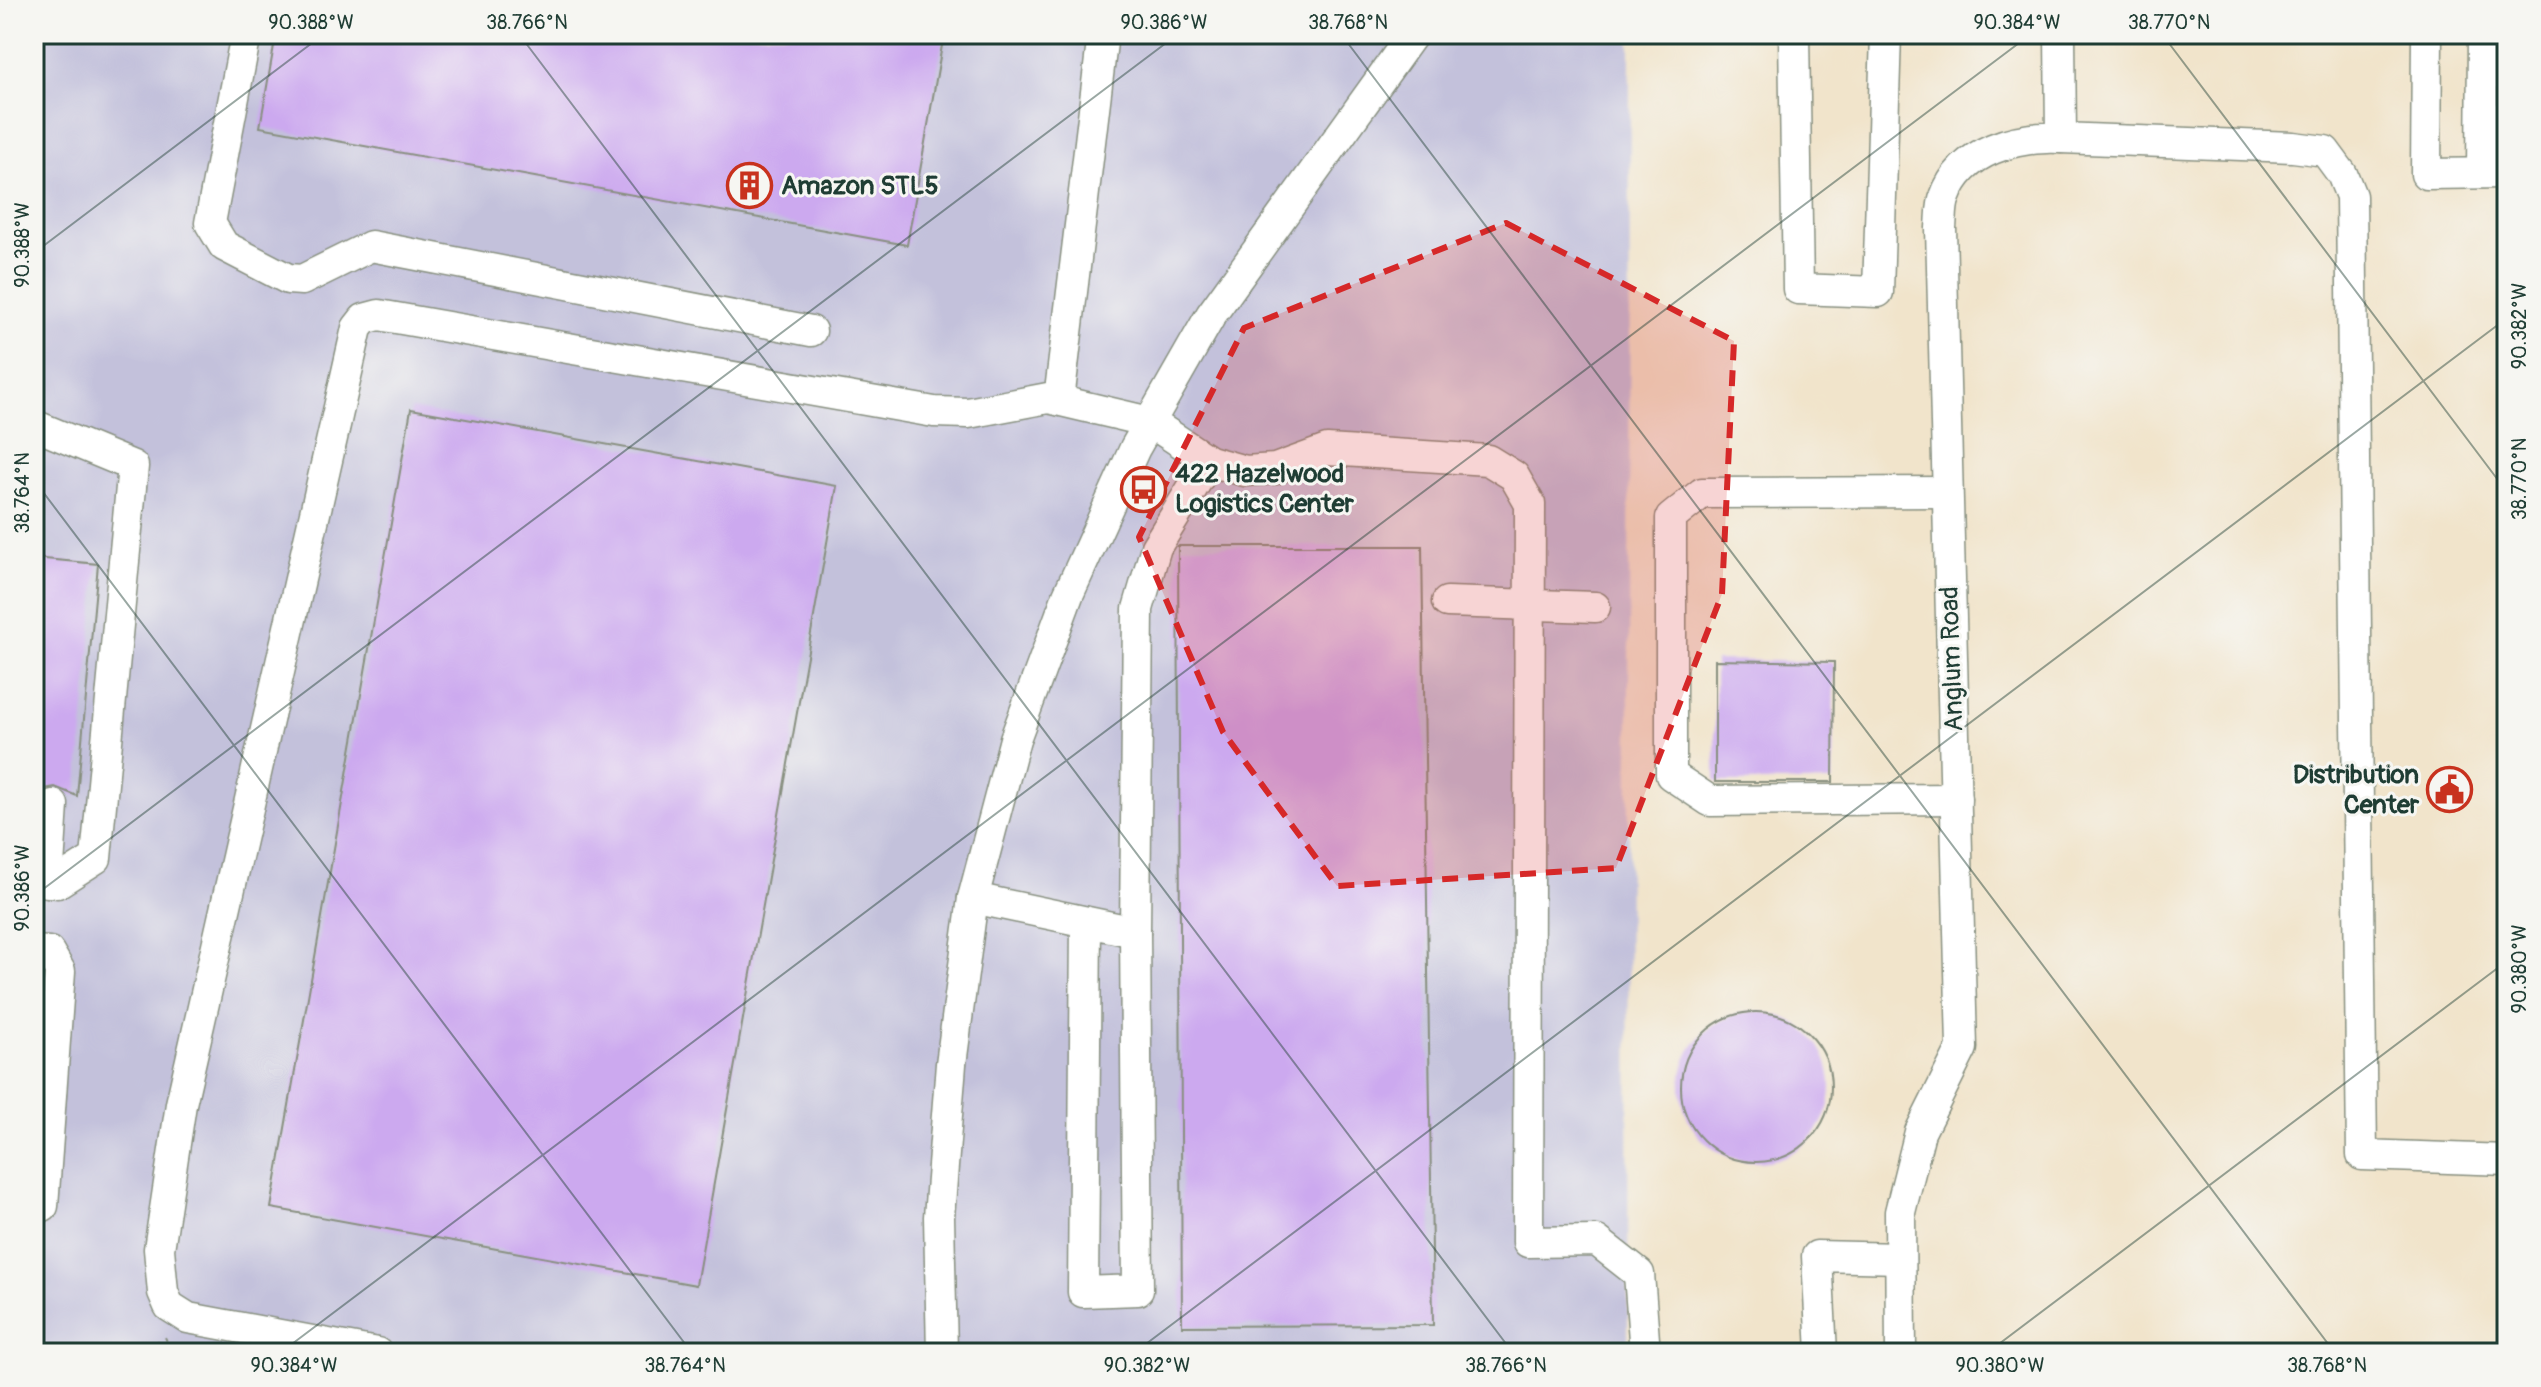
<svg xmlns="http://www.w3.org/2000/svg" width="2541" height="1387" font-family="Pangolin,sans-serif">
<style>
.industrial{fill:#c3c1db}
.building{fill:#cca9ef}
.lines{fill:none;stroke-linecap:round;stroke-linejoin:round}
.minor-casing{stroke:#889080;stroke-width:33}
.path{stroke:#889080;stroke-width:4;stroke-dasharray:2 6;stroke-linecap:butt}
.minor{stroke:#fff;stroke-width:30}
.marked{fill:#d62828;fill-opacity:0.2;stroke:#d62828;stroke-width:6;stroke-dasharray:16 10;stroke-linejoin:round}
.ticks{fill:none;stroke:#1f3d34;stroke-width:2;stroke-opacity:0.45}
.labels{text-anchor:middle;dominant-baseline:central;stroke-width:6;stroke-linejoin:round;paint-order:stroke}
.poi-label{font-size:26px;font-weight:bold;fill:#1f3d34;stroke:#f6f6f2;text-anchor:start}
.street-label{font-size:26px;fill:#1f3d34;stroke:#f6f6f2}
.neatline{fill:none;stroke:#1f3d34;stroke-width:3}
.ticks-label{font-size:20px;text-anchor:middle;fill:#1f3d34}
</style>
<rect width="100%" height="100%" fill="#f6f6f2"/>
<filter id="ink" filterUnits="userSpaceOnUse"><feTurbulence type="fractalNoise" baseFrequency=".0125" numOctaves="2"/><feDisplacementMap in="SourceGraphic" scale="16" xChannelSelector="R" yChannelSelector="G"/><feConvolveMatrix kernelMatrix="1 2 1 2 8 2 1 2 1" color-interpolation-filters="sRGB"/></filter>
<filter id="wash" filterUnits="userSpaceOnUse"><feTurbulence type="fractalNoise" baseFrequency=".006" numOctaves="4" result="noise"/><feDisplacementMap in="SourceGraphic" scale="32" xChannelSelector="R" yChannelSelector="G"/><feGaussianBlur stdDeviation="1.8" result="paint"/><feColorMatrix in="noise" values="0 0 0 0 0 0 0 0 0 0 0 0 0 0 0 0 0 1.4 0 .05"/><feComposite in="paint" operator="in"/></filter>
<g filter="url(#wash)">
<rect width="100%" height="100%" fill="#f1e4cb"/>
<!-- industrial -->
<polygon class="industrial" points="34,34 1630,34 1628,1353 34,1353"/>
<g id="blocks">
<!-- building -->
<g class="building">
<polygon points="276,34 944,34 907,245 260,127"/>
<polygon points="411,409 837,486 696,1285 271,1208"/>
<polygon points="1178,546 1422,546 1433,1325 1182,1326"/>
<polygon points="34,558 98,564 77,796 55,787 34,791"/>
<polygon points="1715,660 1834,662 1833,782 1715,782"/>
<circle cx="1756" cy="1087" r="75"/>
</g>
</g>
</g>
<g filter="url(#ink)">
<use href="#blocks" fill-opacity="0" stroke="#889080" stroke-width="2"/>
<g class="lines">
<defs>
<g id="minor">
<polyline points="246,34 210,223 224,246 288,279 302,280 371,246 811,331"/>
<polyline points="1794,34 1798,289 1878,292 1886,34"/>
<polyline points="2427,34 2426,174 2507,173"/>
<polyline points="2061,138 2293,147 2325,151 2342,174 2351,196 2362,1155 2507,1160"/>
<polyline points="2482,173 2483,34"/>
<polyline points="1059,400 1103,34"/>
<polyline points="34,425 133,466 96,858 57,883 34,880"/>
<polyline points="1947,492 1702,493 1671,518 1671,775 1710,801 1956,799"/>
<polyline points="1447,602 1595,607"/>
<polyline points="48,882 53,805"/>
<polyline points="973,898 1135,932 1138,609 1156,547 1209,461"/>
<polyline points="1086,922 1083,1292 1138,1290 1135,932"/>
<polyline points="34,951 49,952 60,971 43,1206"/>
<polyline points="377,1353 188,1318 169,1306 163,1292 159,1249 181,1104 357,328 364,319 379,315 934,412 968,413 1048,398 1150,422 1209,461 1245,471 1275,469 1327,450 1488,460 1514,476 1530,504 1528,1242 1597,1241 1639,1274 1645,1353"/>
<polyline points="942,1353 939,1217 951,1064 973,898 1015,739 1068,595 1135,448 1211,315 1413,34"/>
<polyline points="1822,1353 1817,1256 1900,1258"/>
<path d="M1901,1353L1900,1212L1920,1132L1962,1048L1941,228C1942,218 1941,206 1945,197C1962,149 2017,136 2061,138L2060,34"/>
</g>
</defs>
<!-- minor casing -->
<use href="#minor" class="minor-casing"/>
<!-- path -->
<polyline class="path" points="136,1353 170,1337"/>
<!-- minor -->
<use href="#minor" class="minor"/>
</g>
</g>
<!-- marked area -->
<path class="marked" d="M1506,223L1734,341L1722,594L1616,868L1337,886L1223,732L1139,537L1244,328Z"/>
<!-- ticks -->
<path class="ticks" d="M519,34L1513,1353M1341,34L2335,1353M2162,34L2507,492M34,253L324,34M34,480L692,1353M34,896L1178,34M280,1353L2031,34M1134,1353L2507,318M1987,1353L2507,961"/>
<!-- icons -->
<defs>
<symbol id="building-ring" viewBox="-11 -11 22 22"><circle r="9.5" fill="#f6f6f2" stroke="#c8321e" stroke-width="1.5"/><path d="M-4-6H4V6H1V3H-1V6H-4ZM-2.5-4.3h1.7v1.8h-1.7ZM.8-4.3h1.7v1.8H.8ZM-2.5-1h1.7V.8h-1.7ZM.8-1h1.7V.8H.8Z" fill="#c8321e"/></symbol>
<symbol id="bus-ring" viewBox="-11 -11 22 22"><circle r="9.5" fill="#f6f6f2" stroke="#c8321e" stroke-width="1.5"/><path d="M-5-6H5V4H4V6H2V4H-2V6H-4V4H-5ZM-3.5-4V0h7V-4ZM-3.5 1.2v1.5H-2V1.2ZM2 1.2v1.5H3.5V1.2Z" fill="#c8321e"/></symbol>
<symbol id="civic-ring" viewBox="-11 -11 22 22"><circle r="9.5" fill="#f6f6f2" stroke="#c8321e" stroke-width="1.5"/><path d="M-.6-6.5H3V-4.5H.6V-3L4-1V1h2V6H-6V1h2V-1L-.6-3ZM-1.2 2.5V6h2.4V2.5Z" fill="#c8321e"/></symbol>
</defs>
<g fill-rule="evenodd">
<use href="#building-ring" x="724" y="160" width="51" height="51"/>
<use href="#bus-ring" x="1118" y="464" width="51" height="51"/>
<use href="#civic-ring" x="2424" y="764" width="51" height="51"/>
</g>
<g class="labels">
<!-- poi labels -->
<g class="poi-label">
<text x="781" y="186">Amazon STL5</text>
<text x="1175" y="474">422 Hazelwood<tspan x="1175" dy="30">Logistics Center</tspan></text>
<text x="2419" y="775" text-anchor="end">Distribution<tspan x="2419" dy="30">Center</tspan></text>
</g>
<!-- street labels -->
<g class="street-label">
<text transform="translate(1952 659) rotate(-92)">Anglum Road</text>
</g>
</g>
<!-- margin -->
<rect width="2541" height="1387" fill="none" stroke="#f6f6f2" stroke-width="88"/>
<rect x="44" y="44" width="2453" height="1299" class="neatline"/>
<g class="ticks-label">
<text x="311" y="29">90.388°W</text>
<text x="527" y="29">38.766°N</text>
<text x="1164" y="29">90.386°W</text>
<text x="1348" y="29">38.768°N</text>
<text x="2017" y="29">90.384°W</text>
<text x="2169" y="29">38.770°N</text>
<text transform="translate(22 245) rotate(-90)" y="7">90.388°W</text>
<text transform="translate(2519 326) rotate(-90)" y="7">90.382°W</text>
<text transform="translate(2519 479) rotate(-90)" y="7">38.770°N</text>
<text transform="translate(22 493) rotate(-90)" y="7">38.764°N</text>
<text transform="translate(22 888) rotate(-90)" y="7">90.386°W</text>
<text transform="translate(2519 969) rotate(-90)" y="7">90.380°W</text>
<text x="294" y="1372">90.384°W</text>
<text x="685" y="1372">38.764°N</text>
<text x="1147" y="1372">90.382°W</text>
<text x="1506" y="1372">38.766°N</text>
<text x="2000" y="1372">90.380°W</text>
<text x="2327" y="1372">38.768°N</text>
</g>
</svg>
